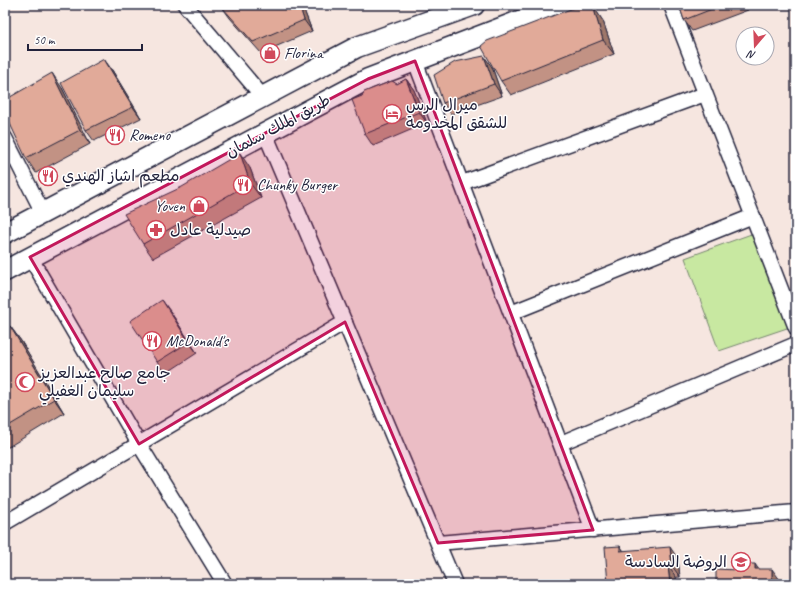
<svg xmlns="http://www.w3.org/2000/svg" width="801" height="589" font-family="Caveat,'Playpen Sans Arabic',sans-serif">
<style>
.green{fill:#c8e8a1;stroke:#75856e}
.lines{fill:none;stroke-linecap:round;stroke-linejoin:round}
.street-casing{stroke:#22223b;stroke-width:17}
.secondary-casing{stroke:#22223b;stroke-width:23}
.street{stroke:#fff;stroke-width:14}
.secondary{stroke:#fff;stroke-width:20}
.wall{fill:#c29284;stroke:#22223b}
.shaded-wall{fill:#9e776b;stroke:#22223b}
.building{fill:#e1aa99;stroke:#22223b}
.marked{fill:#c2185b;fill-opacity:0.2;stroke:#c2185b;stroke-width:3;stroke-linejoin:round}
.labels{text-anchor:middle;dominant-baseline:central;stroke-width:3;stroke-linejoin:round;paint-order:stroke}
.poi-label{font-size:16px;fill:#22223b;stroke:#fff;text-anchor:start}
.street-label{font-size:16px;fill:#22223b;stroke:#fff}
</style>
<rect width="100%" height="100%" fill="#f6e6e0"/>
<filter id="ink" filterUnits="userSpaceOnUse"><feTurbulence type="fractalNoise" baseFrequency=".025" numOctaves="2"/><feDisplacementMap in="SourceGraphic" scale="8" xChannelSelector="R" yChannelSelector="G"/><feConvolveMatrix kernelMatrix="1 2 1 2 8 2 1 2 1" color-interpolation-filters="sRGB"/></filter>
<g filter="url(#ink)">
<!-- green -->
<polygon class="green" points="754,233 790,327 719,351 685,258"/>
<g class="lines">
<defs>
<g id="street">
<polyline points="185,5 263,97"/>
<polyline points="671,5 796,328"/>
<polyline points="415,61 593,530"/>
<polyline points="265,133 455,584"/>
<polyline points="5,138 43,213"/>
<polyline points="462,183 705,94"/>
<polyline points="30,257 139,444 225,584"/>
<polyline points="511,313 753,216"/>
<polyline points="561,443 796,344"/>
<polyline points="5,523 345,322"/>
<polyline points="438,543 796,512"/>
</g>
<g id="secondary">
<polyline points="5,233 357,47 474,5"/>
<polyline points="5,271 368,79 561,5"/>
</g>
</defs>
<!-- street casing -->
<use href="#street" class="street-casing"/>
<!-- secondary casing -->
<use href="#secondary" class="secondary-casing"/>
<!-- street -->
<use href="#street" class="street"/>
<!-- secondary -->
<use href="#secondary" class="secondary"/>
</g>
<!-- wall -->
<g class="wall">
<polygon points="302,5 312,31 261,53 230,18 222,7"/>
<polygon points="679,5 746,5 748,10 692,31 684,20"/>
<polygon points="593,6 603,21 614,54 511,95 501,81"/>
<polygon points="492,67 502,96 451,114 443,103"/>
<polygon points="112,70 141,118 94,141 86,130"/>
<polygon points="406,79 414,90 427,123 373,146 365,134 362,96 397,84"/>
<polygon points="62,88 90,144 36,173 26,158"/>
<polygon points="250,168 261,198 153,258 143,244"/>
<polygon points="170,311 197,353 165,374 157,362"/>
<polygon points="10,326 21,341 64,413 5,449 5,329"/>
<polygon points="620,546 624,551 678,559 680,577 608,584"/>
</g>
<!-- shaded-wall -->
<g class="shaded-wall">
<polygon points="299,5 302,5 312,31 304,20"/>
<polygon points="593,6 603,21 614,54 603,40"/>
<polygon points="484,56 492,67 502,96 494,84"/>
<polygon points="104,59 112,70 141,118 133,107"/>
<polygon points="52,73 62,88 90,144 80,130"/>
<polygon points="406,79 414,90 427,123 419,112"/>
<polygon points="240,153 250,168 261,198 250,183"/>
<polygon points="162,300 170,311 197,353 189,342"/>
<polygon points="10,326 21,341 64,413 54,399"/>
<polygon points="620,546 628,557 620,551"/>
<polygon points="670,547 678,559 680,577 672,566"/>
<polygon points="755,564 763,576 755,569"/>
<polygon points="668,566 676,577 677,584 670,584"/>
<polygon points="772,569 780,580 780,584 772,584"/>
</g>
<!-- building -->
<g class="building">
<polygon points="226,5 299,5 304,20 253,42 222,7"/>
<polygon points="581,5 593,6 603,40 501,81 481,46 487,41"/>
<polygon points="679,5 722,5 684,20"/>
<polygon points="484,56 494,84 443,103 434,75 455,62"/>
<polygon points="104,59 133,107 86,130 61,83"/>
<polygon points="52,73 80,130 26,158 5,113 5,100"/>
<polygon points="406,79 419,112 365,134 352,100 362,96 364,92 392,81 397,84"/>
<polygon points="240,153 250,183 143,244 124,214 182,187"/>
<polygon points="162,300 189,342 157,362 130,321"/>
<polygon points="10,326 54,399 5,428 5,329"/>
<polygon points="620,546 620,551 670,547 672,566 668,566 670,584 608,584 605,547"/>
<polygon points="737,564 755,564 755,569 772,569 772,584 716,584 716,569 737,570"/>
</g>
</g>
<!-- marked area -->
<path class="marked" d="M415,61L593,530L438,543L345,322L139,444L30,257L368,79Z"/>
<!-- icons -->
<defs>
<symbol id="shop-ring" viewBox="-11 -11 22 22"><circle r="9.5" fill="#fff" stroke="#d1495b" stroke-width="1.5"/><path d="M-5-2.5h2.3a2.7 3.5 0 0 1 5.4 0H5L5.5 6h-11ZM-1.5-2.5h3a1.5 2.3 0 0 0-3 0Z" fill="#d1495b"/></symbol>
<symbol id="hotel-ring" viewBox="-11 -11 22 22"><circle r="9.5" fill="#fff" stroke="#d1495b" stroke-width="1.5"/><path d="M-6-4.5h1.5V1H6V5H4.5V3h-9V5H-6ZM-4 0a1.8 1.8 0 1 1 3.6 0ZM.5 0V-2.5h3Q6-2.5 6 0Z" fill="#d1495b"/></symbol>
<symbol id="restaurant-ring" viewBox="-11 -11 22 22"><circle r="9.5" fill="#fff" stroke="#d1495b" stroke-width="1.5"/><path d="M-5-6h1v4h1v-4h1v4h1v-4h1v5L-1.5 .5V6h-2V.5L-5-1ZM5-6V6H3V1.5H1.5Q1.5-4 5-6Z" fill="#d1495b"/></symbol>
<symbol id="pharmacy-ring" viewBox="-11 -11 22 22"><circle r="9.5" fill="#fff" stroke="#d1495b" stroke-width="1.5"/><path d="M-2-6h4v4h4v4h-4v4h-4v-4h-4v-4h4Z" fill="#d1495b"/></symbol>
<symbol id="mosque-ring" viewBox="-11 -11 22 22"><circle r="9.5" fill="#fff" stroke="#d1495b" stroke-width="1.5"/><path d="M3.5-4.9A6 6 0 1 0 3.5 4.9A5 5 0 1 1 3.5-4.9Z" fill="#d1495b"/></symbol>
<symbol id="school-ring" viewBox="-11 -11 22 22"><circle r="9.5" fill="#fff" stroke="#d1495b" stroke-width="1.5"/><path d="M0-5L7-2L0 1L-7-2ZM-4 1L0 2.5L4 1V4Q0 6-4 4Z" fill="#d1495b"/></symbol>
</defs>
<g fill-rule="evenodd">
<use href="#shop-ring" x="259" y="42" width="22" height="22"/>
<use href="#hotel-ring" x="381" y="103" width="22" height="22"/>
<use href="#restaurant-ring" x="104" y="124" width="22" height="22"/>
<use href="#restaurant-ring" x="37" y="165" width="22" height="22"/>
<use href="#restaurant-ring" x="232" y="174" width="22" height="22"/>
<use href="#shop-ring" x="188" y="195" width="22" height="22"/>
<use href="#pharmacy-ring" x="145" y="219" width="22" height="22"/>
<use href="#restaurant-ring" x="141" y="330" width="22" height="22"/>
<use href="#mosque-ring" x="14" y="371" width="22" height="22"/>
<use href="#school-ring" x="730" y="551" width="22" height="22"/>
</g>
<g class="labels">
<!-- poi labels -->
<g class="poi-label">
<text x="284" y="53">Florina</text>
<text x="406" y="105">ميرال الرس<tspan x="406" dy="18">للشقق المخدومة</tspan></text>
<text x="129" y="135">Romeno</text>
<text x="62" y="176">مطعم اشاز الهندي</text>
<text x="257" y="185">Chunky Burger</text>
<text x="185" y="206" text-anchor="end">Yoven</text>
<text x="170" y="230">صيدلية عادل</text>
<text x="166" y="341">McDonald's</text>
<text x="39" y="373">جامع صالح عبدالعزيز<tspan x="39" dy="18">سليمان الغفيلي</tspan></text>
<text x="727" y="562" text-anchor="end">الروضة السادسة</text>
</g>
<!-- street labels -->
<g class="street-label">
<text transform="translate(278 126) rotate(-28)">طريق الملك سلمان</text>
</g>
</g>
<!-- margin -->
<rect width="801" height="589" fill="none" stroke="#fff" stroke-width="20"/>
<rect x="10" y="10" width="781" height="569" fill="none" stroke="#22223b" stroke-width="1.5" filter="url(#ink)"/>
<!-- north arrow -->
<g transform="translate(755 46) rotate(199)"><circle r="19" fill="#ffffff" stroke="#a7a7b1"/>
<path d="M0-3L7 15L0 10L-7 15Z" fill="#d1495b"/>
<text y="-6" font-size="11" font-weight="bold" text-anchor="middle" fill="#22223b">N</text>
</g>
<!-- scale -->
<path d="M28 44v6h114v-6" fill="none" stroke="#22223b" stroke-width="2"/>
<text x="34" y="44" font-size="12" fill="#22223b" stroke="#ffffff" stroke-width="3" paint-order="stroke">50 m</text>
</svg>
